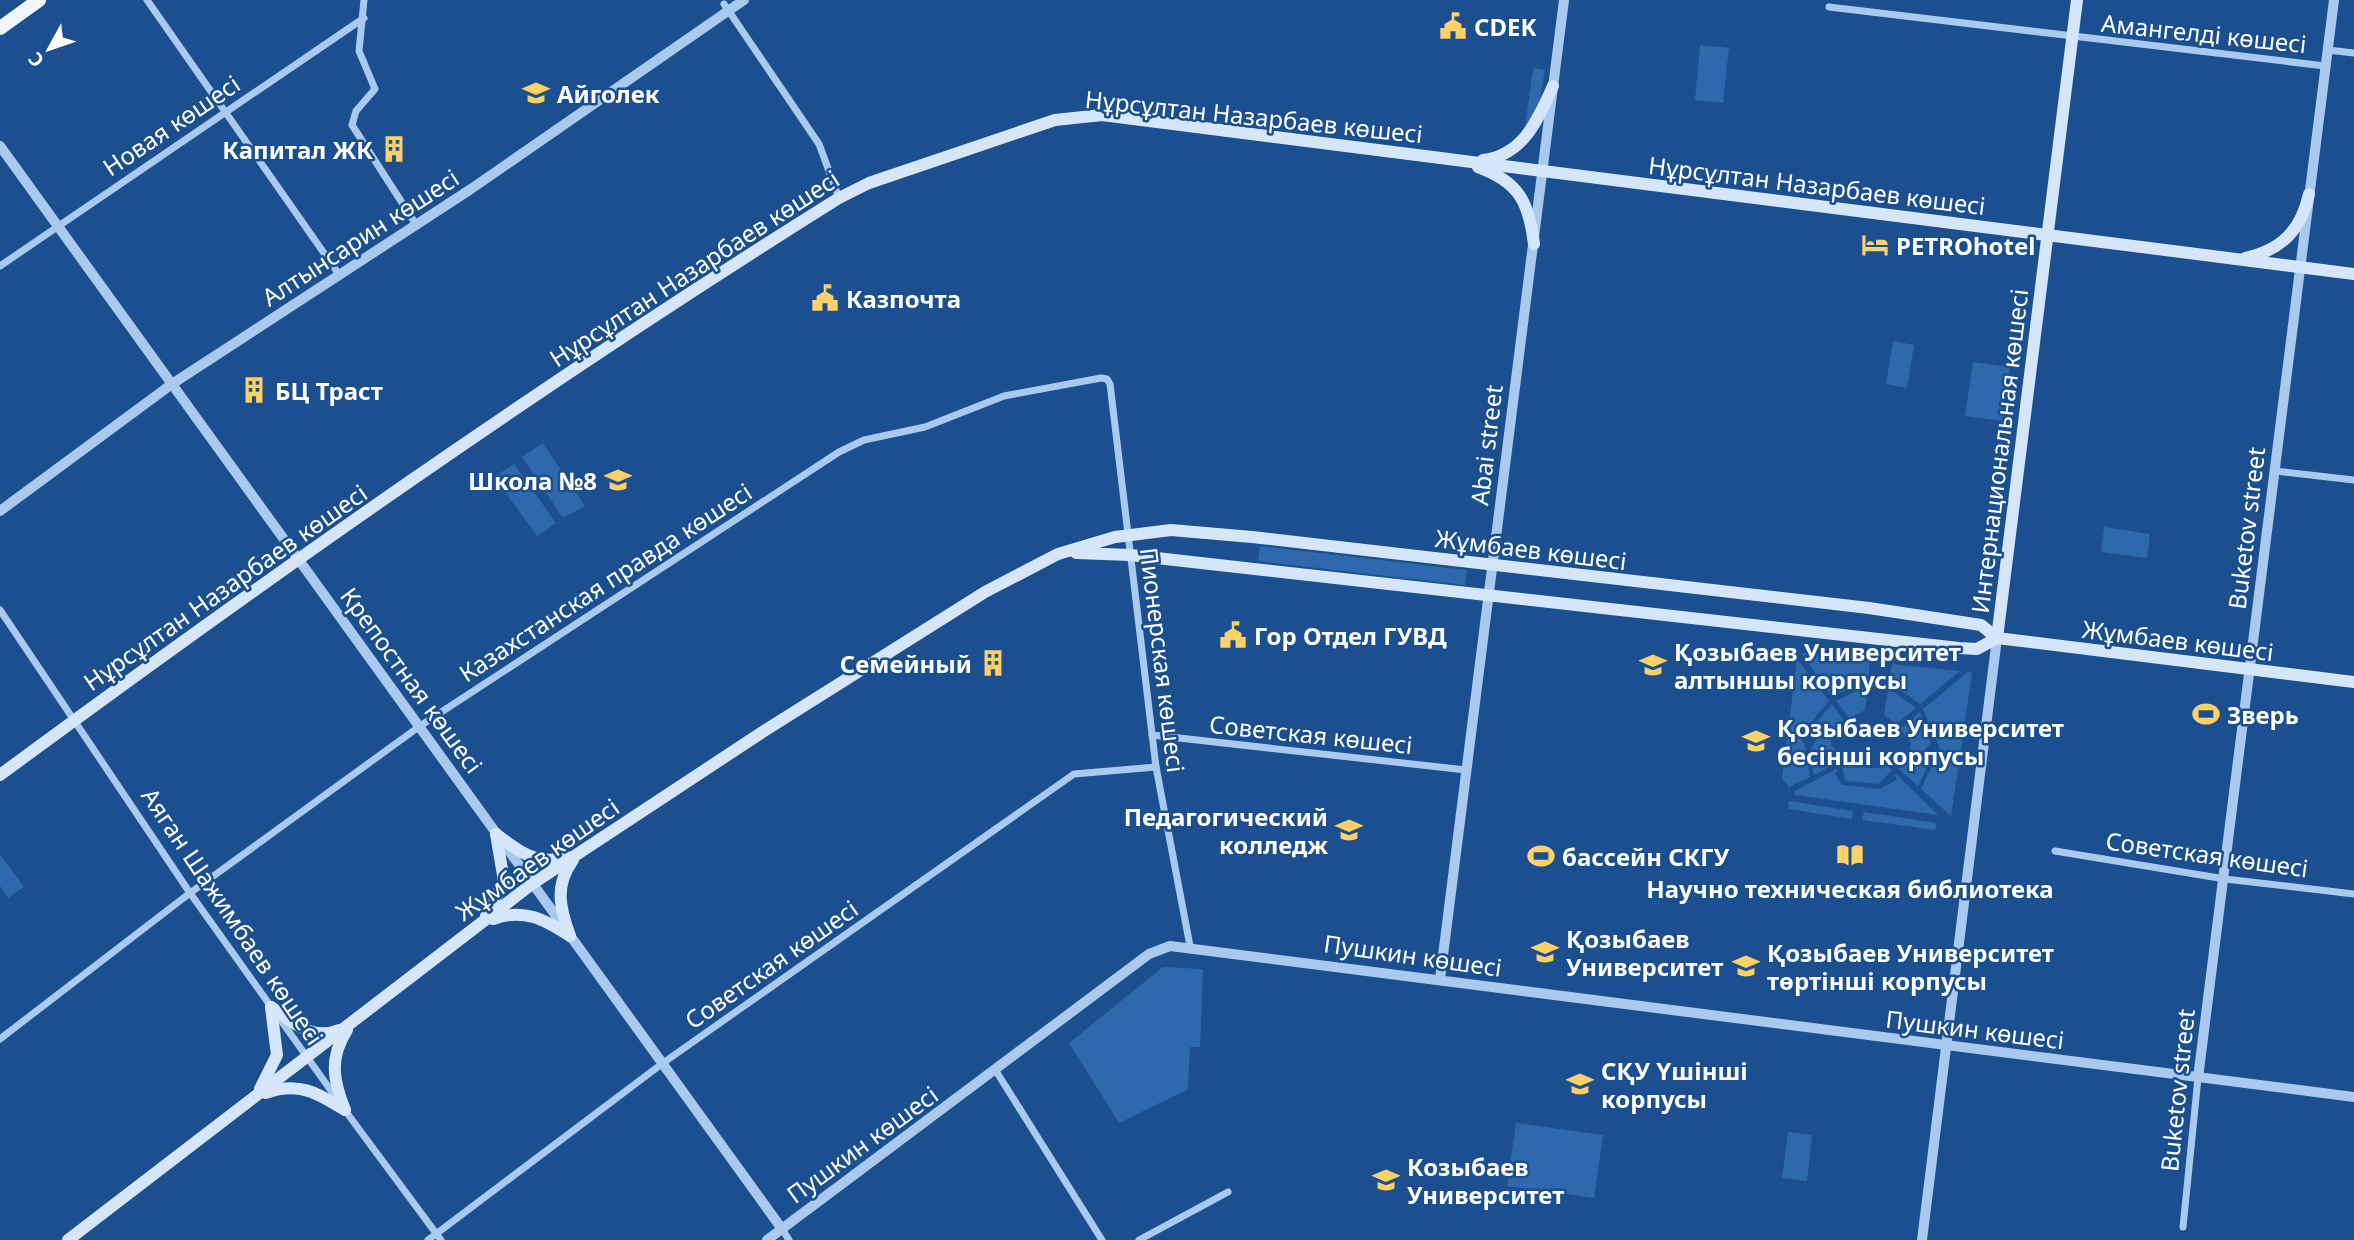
<svg xmlns="http://www.w3.org/2000/svg" width="2354" height="1240" font-family="'Noto Sans',sans-serif">
<style>
.green{fill:#2e69ad}
.lines{fill:none;stroke-linecap:round;stroke-linejoin:round}
.minor{stroke:#a9c9ee;stroke-width:7}
.tertiary{stroke:#a9c9ee;stroke-width:10}
.secondary{stroke:#d6e6fa;stroke-width:12}
.primary{stroke:#f0f6ff;stroke-width:14}
.labels{text-anchor:middle;dominant-baseline:central;stroke-width:5;stroke-linejoin:round;paint-order:stroke}
.poi-label{font-size:24px;font-weight:bold;fill:#fff;stroke:#1b4f8f;text-anchor:start}
.street-label{font-size:24px;fill:#fff;stroke:#1b4f8f}
</style>
<rect width="100%" height="100%" fill="#1b4f8f"/>
<!-- green -->
<g class="green">
<polygon points="1700,45 1729,48 1723,103 1695,100"/>
<polygon points="1533,68 1545,70 1537,116 1525,127"/>
<polygon points="1893,341 1914,345 1907,388 1886,384"/>
<polygon points="1973,362 2010,367 2003,421 1965,416"/>
<polygon points="543,443 585,506 563,518 522,457"/>
<polygon points="514,464 556,523 537,536 494,477"/>
<polygon points="2104,527 2150,534 2147,558 2101,552"/>
<polygon points="1260,546 1467,570 1465,585 1258,561"/>
<polygon points="1801,653 1870,662 1868,679 1832,697"/>
<path d="M1797,659L1829,701C1818,713 1809,726 1801,738L1805,746L1810,777L1789,787L1782,778Z"/>
<polygon points="1892,664 1960,671 1920,704 1889,682"/>
<polygon points="1968,672 1972,673 1951,816 1921,789 1940,749 1923,709"/>
<polygon points="1868,685 1865,710 1849,718 1836,701"/>
<polygon points="1888,688 1916,708 1896,724 1884,715"/>
<polygon points="1832,704 1844,721 1831,737 1831,746 1835,749 1837,763 1814,775 1809,752 1816,740 1812,727"/>
<path d="M1920,712L1931,743L1925,749C1931,763 1925,771 1918,786L1899,769L1905,755L1910,753L1911,743L1900,729Z"/>
<path d="M1850,762C1863,769 1873,770 1887,766L1892,770L1879,784L1845,781L1842,766Z"/>
<polygon points="1838,768 1835,774 1842,785 1880,789 1896,780 1895,773 1938,815 1795,795 1795,791"/>
<polygon points="1789,801 1853,811 1852,819 1788,809"/>
<polygon points="1864,812 1937,823 1935,830 1862,820"/>
<polygon points="0,854 24,887 8,898 0,886"/>
<polygon points="1163,967 1203,969 1200,1047 1190,1047 1188,1089 1119,1123 1069,1043"/>
<polygon points="1516,1123 1603,1135 1594,1198 1507,1186"/>
<polygon points="1788,1132 1812,1135 1807,1181 1782,1178"/>
</g>
<g class="lines">
<!-- minor -->
<g class="minor">
<polyline points="147,0 340,276"/>
<polyline points="364,0 359,51 375,89 356,111 352,125 417,226"/>
<polyline points="724,4 819,144 839,198"/>
<polyline points="1829,7 2325,66"/>
<polyline points="2328,50 2354,53"/>
<polyline points="0,266 364,18"/>
<polyline points="2275,471 2354,480"/>
<polyline points="0,610 190,893 337,1099"/>
<polyline points="1152,735 1466,770"/>
<polyline points="2055,851 2225,879 2354,894"/>
<polyline points="0,1039 190,893 420,726 839,452 864,440 925,427 1004,396 1101,378 1107,379 1110,384 1156,767 1190,946"/>
<polyline points="996,1071 1102,1240"/>
<polyline points="344,1109 441,1240"/>
<polyline points="2183,1227 2198,1078"/>
<polyline points="782,1229 789,1240"/>
<polyline points="428,1240 663,1063 1074,774 1156,767"/>
<polyline points="1139,1240 1228,1192"/>
</g>
<!-- tertiary -->
<g class="tertiary">
<polyline points="0,146 782,1229"/>
<polyline points="0,511 172,384 471,189 744,0"/>
<polyline points="1440,979 1564,0"/>
<polyline points="2198,1078 2334,0"/>
<polyline points="767,1240 1149,954 1170,946 2354,1097"/>
<polyline points="1922,1240 1997,638"/>
</g>
<!-- secondary -->
<g class="secondary">
<path d="M1483,160C1524,155 1538,119 1553,86"/>
<path d="M1478,167C1519,182 1529,202 1534,244"/>
<path d="M2245,258C2282,250 2301,230 2309,194"/>
<polyline points="1076,553 1130,555 1959,648 1977,649 1997,638"/>
<polyline points="1997,638 2077,0"/>
<path d="M0,775C274,573 551,378 839,198L869,183L1055,120L1102,115L2354,274"/>
<path d="M496,834C519,852 537,866 567,857"/>
<polyline points="486,916 504,881 496,834"/>
<path d="M493,919C524,908 544,919 570,936"/>
<path d="M570,936C560,908 554,886 573,860"/>
<path d="M271,1007C292,1022 312,1041 339,1030"/>
<polyline points="260,1089 277,1055 271,1007"/>
<path d="M266,1093C298,1081 318,1093 345,1110"/>
<path d="M345,1110C333,1080 329,1058 347,1030"/>
<polyline points="68,1240 532,884 764,731 985,592 1058,554 1115,537 1171,530 1252,537 1869,608 1981,625 1997,638 2354,682"/>
</g>
<!-- primary -->
<polyline class="primary" points="0,28 39,0"/>
</g>
<!-- icons -->
<defs>
<symbol id="civic-bare" viewBox="-9 -9 18 18"><path d="M-.6-6.5H3V-4.5H.6V-3L4-1V1h2V6H-6V1h2V-1L-.6-3ZM-1.2 2.5V6h2.4V2.5Z" fill="#ffd166" stroke="#1b4f8f" stroke-width="2.5" paint-order="stroke"/></symbol>
<symbol id="school-bare" viewBox="-9 -9 18 18"><path d="M0-5L7-2L0 1L-7-2ZM-4 1L0 2.5L4 1V4Q0 6-4 4Z" fill="#ffd166" stroke="#1b4f8f" stroke-width="2.5" paint-order="stroke"/></symbol>
<symbol id="building-bare" viewBox="-9 -9 18 18"><path d="M-4-6H4V6H1V3H-1V6H-4ZM-2.5-4.3h1.7v1.8h-1.7ZM.8-4.3h1.7v1.8H.8ZM-2.5-1h1.7V.8h-1.7ZM.8-1h1.7V.8H.8Z" fill="#ffd166" stroke="#1b4f8f" stroke-width="2.5" paint-order="stroke"/></symbol>
<symbol id="hotel-bare" viewBox="-9 -9 18 18"><path d="M-6-4.5h1.5V1H6V5H4.5V3h-9V5H-6ZM-4 0a1.8 1.8 0 1 1 3.6 0ZM.5 0V-2.5h3Q6-2.5 6 0Z" fill="#ffd166" stroke="#1b4f8f" stroke-width="2.5" paint-order="stroke"/></symbol>
<symbol id="university-bare" viewBox="-9 -9 18 18"><path d="M0-5L7-2L0 1L-7-2ZM-4 1L0 2.5L4 1V4Q0 6-4 4Z" fill="#ffd166" stroke="#1b4f8f" stroke-width="2.5" paint-order="stroke"/></symbol>
<symbol id="stadium-bare" viewBox="-9 -9 18 18"><path d="M0-5a6.5 5 0 1 0 0 10a6.5 5 0 1 0 0-10ZM-3.5-1.8h7v3.6h-7Z" fill="#ffd166" stroke="#1b4f8f" stroke-width="2.5" paint-order="stroke"/></symbol>
<symbol id="library-bare" viewBox="-9 -9 18 18"><path d="M-6-4Q-3-5.5-.7-3.5V5Q-3 3-6 4ZM6-4Q3-5.5 .7-3.5V5Q3 3 6 4Z" fill="#ffd166" stroke="#1b4f8f" stroke-width="2.5" paint-order="stroke"/></symbol>
</defs>
<g fill-rule="evenodd">
<use href="#civic-bare" x="1434" y="7" width="38" height="38"/>
<use href="#school-bare" x="517" y="74" width="38" height="38"/>
<use href="#building-bare" x="375" y="130" width="38" height="38"/>
<use href="#hotel-bare" x="1856" y="226" width="38" height="38"/>
<use href="#civic-bare" x="806" y="279" width="38" height="38"/>
<use href="#building-bare" x="235" y="371" width="38" height="38"/>
<use href="#school-bare" x="599" y="461" width="38" height="38"/>
<use href="#civic-bare" x="1214" y="616" width="38" height="38"/>
<use href="#building-bare" x="974" y="644" width="38" height="38"/>
<use href="#university-bare" x="1634" y="646" width="38" height="38"/>
<use href="#stadium-bare" x="2187" y="695" width="38" height="38"/>
<use href="#university-bare" x="1737" y="722" width="38" height="38"/>
<use href="#school-bare" x="1330" y="811" width="38" height="38"/>
<use href="#library-bare" x="1831" y="836" width="38" height="38"/>
<use href="#stadium-bare" x="1522" y="837" width="38" height="38"/>
<use href="#university-bare" x="1526" y="933" width="38" height="38"/>
<use href="#university-bare" x="1727" y="947" width="38" height="38"/>
<use href="#university-bare" x="1561" y="1065" width="38" height="38"/>
<use href="#university-bare" x="1367" y="1161" width="38" height="38"/>
</g>
<g class="labels">
<!-- poi labels -->
<g class="poi-label">
<text x="1474" y="26">CDEK</text>
<text x="557" y="93">Айголек</text>
<text x="373" y="149" text-anchor="end">Капитал ЖК</text>
<text x="1896" y="245">PETROhotel</text>
<text x="846" y="298">Казпочта</text>
<text x="275" y="390">БЦ Траст</text>
<text x="597" y="480" text-anchor="end">Школа №8</text>
<text x="1254" y="635">Гор Отдел ГУВД</text>
<text x="1674" y="651">Қозыбаев Университет<tspan x="1674" dy="28">алтыншы корпусы</tspan></text>
<text x="972" y="663" text-anchor="end">Семейный</text>
<text x="2227" y="714">Зверь</text>
<text x="1777" y="727">Қозыбаев Университет<tspan x="1777" dy="28">бесінші корпусы</tspan></text>
<text x="1328" y="816" text-anchor="end">Педагогический<tspan x="1328" dy="28">колледж</tspan></text>
<text x="1562" y="856">бассейн СКГУ</text>
<text x="1850" y="888" text-anchor="middle">Научно техническая библиотека</text>
<text x="1566" y="938">Қозыбаев<tspan x="1566" dy="28">Университет</tspan></text>
<text x="1767" y="952">Қозыбаев Университет<tspan x="1767" dy="28">төртінші корпусы</tspan></text>
<text x="1601" y="1070">СҚУ Үшінші<tspan x="1601" dy="28">корпусы</tspan></text>
<text x="1407" y="1166">Козыбаев<tspan x="1407" dy="28">Университет</tspan></text>
</g>
<!-- street labels -->
<g class="street-label">
<text transform="translate(2204 33) rotate(6)">Амангелді көшесі</text>
<text transform="translate(1254 116) rotate(6)">Нұрсұлтан Назарбаев көшесі</text>
<text transform="translate(171 125) rotate(-34)">Новая көшесі</text>
<text transform="translate(1817 185) rotate(7)">Нұрсұлтан Назарбаев көшесі</text>
<text transform="translate(360 237) rotate(-33)">Алтынсарин көшесі</text>
<text transform="translate(694 268) rotate(-33)">Нұрсұлтан Назарбаев көшесі</text>
<text transform="translate(1486 445) rotate(-83)">Abai street</text>
<text transform="translate(1999 451) rotate(-83)">Интернациональная көшесі</text>
<text transform="translate(2246 528) rotate(-83)">Buketov street</text>
<text transform="translate(1531 549) rotate(7)">Жұмбаев көшесі</text>
<text transform="translate(605 582) rotate(-33)">Казахстанская правда көшесі</text>
<text transform="translate(225 587) rotate(-35)">Нұрсұлтан Назарбаев көшесі</text>
<text transform="translate(2178 640) rotate(7)">Жұмбаев көшесі</text>
<text transform="translate(1163 660) rotate(83)">Пионерская көшесі</text>
<text transform="translate(412 680) rotate(54)">Крепостная көшесі</text>
<text transform="translate(1311 734) rotate(6)">Советская көшесі</text>
<text transform="translate(2207 854) rotate(8)">Советская көшесі</text>
<text transform="translate(537 859) rotate(-35)">Жұмбаев көшесі</text>
<text transform="translate(233 916) rotate(56)">Аяган Шажимбаев көшесі</text>
<text transform="translate(1413 955) rotate(8)">Пушкин көшесі</text>
<text transform="translate(771 964) rotate(-35)">Советская көшесі</text>
<text transform="translate(1975 1029) rotate(7)">Пушкин көшесі</text>
<text transform="translate(2177 1090) rotate(-84)">Buketov street</text>
<text transform="translate(862 1144) rotate(-36)">Пушкин көшесі</text>
</g>
</g>
<!-- north arrow -->
<g transform="translate(49 49) rotate(230)" stroke="#1b4f8f" stroke-width="5" paint-order="stroke">
<path d="M0-5L12 26L0 18L-12 26Z" fill="#ffffff"/>
<text y="-10" font-size="19" font-weight="bold" text-anchor="middle" fill="#ffffff">С</text>
</g>
</svg>
